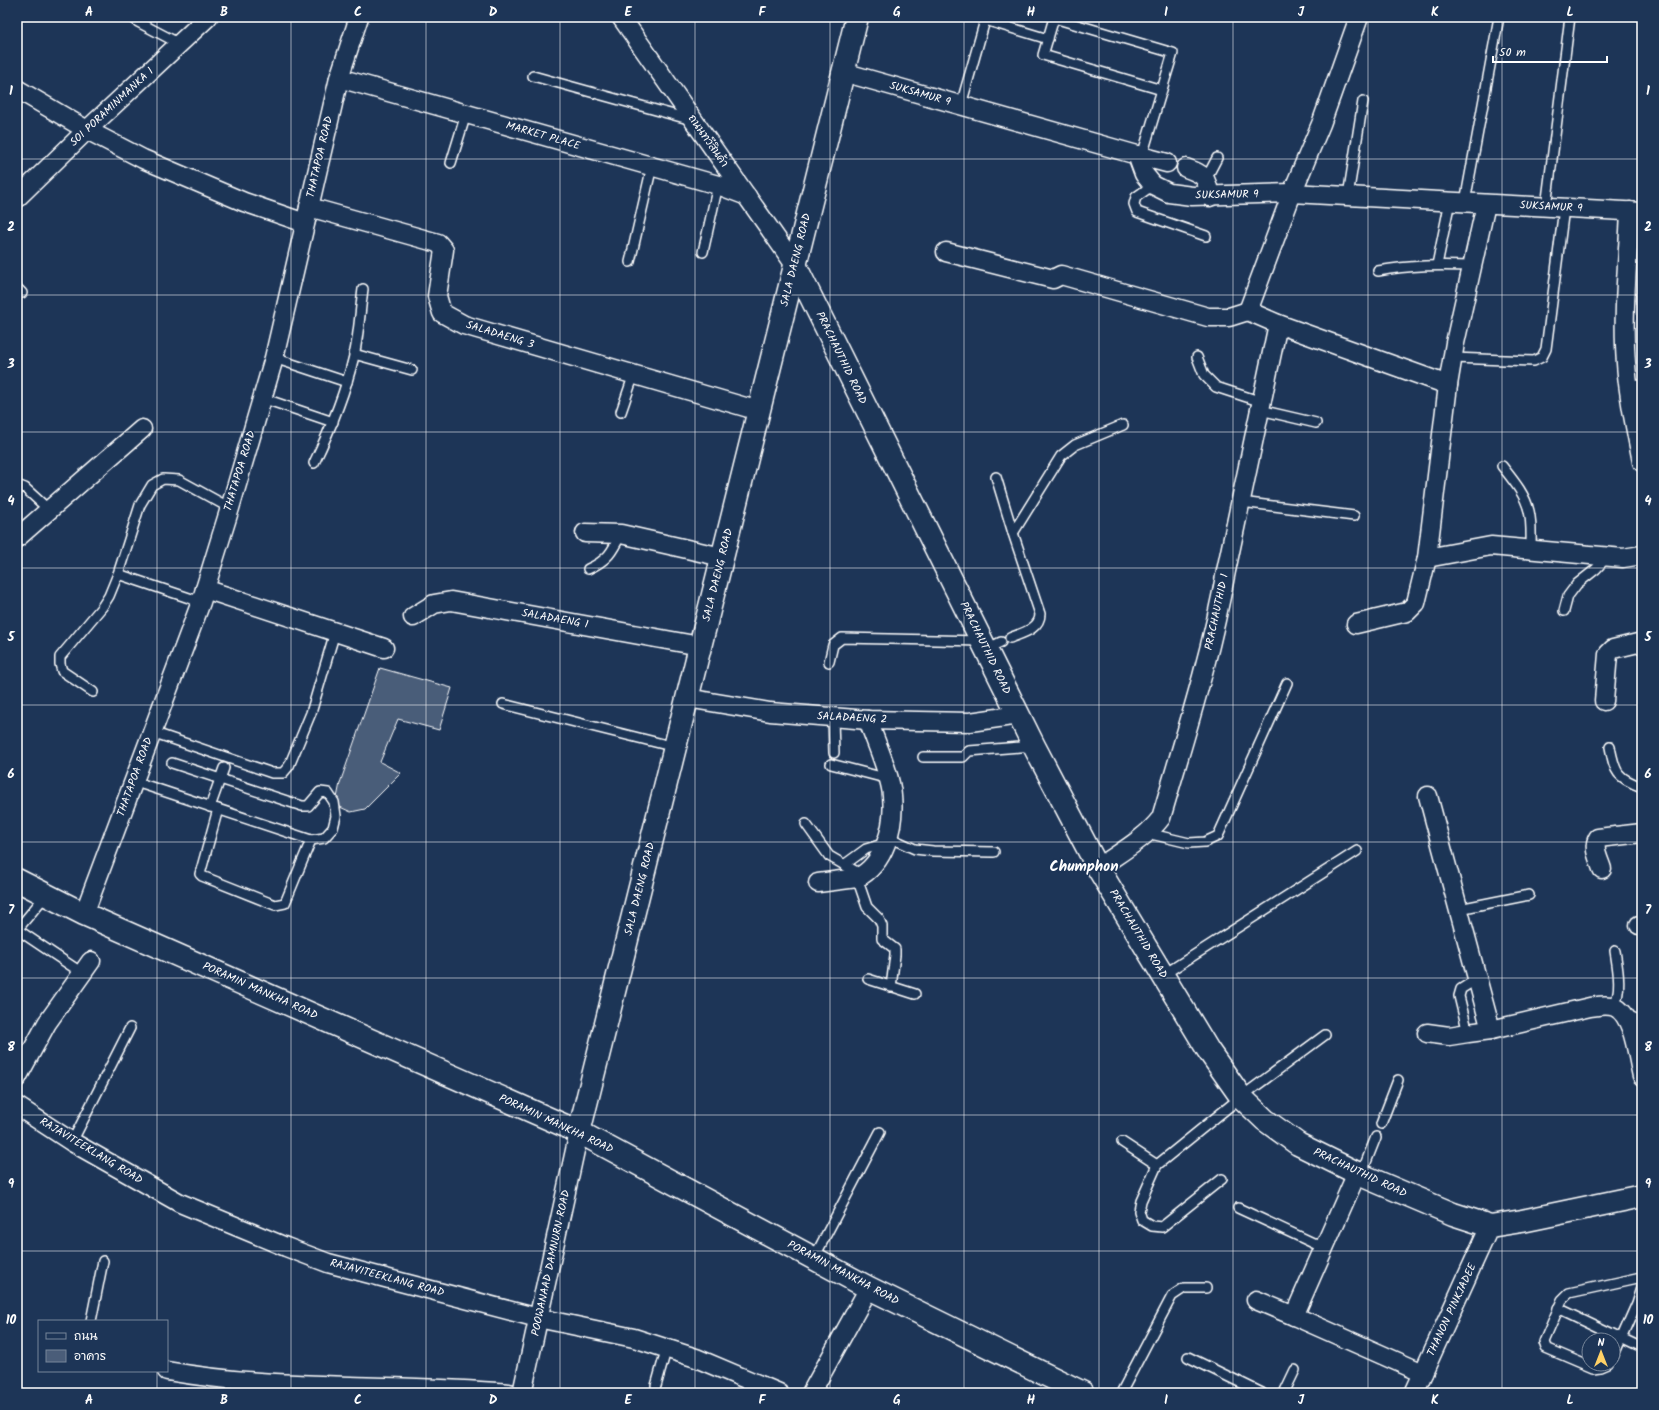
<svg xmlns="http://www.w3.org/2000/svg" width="1659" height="1410" font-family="Kalam,'Playpen Sans Thai',sans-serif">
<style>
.building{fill:#4a5d79;stroke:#fff}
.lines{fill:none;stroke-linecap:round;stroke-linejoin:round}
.lane-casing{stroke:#fff;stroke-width:12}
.street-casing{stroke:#fff;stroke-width:21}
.secondary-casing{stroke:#fff;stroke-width:25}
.lane{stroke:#1d3557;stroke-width:9}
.street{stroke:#1d3557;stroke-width:18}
.secondary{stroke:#1d3557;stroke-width:22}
.grid{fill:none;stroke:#fff;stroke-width:1;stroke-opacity:0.55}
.labels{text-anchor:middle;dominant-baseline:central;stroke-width:3.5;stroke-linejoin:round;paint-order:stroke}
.street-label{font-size:11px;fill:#fff;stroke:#1d3557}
.district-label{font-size:15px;font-weight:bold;fill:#fff;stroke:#1d3557}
.neatline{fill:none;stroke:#fff;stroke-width:1.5}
.grid-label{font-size:13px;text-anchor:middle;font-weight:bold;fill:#fff}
</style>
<rect width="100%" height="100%" fill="#1d3557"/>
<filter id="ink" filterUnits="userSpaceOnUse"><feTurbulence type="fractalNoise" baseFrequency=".025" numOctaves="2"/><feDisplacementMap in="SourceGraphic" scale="8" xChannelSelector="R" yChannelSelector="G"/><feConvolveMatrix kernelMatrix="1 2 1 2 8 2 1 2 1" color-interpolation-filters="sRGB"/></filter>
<g filter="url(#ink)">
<!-- building -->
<polygon class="building" points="380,668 452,688 439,730 398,719 380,762 401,773 365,809 351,812 340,807 337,798 340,783"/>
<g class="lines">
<defs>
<g id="lane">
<polyline points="132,17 138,22 180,44"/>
<polyline points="985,20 1048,39"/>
<polyline points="533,76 692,120"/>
<polyline points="961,105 986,17"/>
<polyline points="1142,156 1173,53 1054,18 1043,55 1162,90"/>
<polyline points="451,163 466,114"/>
<polyline points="1206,179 1217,158"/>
<polyline points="1153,185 1136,197 1134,204 1137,212 1206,236"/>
<polyline points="1348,196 1363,101"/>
<polyline points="1465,202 1499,17"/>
<polyline points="1546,207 1570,17"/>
<polyline points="703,252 718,185"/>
<polyline points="630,262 652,166"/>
<polyline points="1437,265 1450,201"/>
<path d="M1378,271C1411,265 1439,265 1472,266"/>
<polyline points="17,288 22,293"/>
<polyline points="354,354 412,370"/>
<polyline points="1197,357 1204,375 1216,387 1262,402"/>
<polyline points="274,358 347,382"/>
<polyline points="1453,358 1534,361 1542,357 1546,349 1564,208"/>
<polyline points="1628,386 1642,385"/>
<polyline points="262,398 333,422"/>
<polyline points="1260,410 1316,423"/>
<polyline points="621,412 634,374"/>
<path d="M314,463C331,428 345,394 354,356C359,334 360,311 363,289"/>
<path d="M1502,466C1513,480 1525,494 1529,511C1532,523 1531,537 1531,549"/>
<path d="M996,477L1013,533L1040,614C1040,629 1022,633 1010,638"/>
<polyline points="17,485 25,488 49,510"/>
<polyline points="1241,502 1354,516"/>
<polyline points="1013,533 1061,456 1075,445 1123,425"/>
<path d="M588,569C608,560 612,552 621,534"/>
<polyline points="118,574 201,602"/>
<polyline points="1564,611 1568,596 1577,584 1596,569 1607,557"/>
<polyline points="986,649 1001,642"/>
<polyline points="829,662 833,645 842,638 982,641"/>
<polyline points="93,692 62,671 60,664 60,657 102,607 109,596 118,574 140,505 152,485 163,479 179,480 230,508"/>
<polyline points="503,704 675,747"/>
<polyline points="833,718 834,753"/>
<polyline points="152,732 272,773 283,773 289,766 311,713 335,632"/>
<path d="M1610,747C1615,773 1617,778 1642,787"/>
<polyline points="923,757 963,757 969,751 1034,746"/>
<polyline points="831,764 889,779"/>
<polyline points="133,781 311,840 324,838 333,828 336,816 334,802 328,793 320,792 308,806 302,806 172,763"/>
<polyline points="210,807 224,768"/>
<polyline points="218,809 200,874 202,876 275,905 285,903 311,840"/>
<polyline points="806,824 829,856 862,875"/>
<polyline points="1147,833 1189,843 1205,842 1218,836 1287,683"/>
<polyline points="888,837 915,849 933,851 994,852"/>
<polyline points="844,865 866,849 886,843"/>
<polyline points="857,878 867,907 879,919 882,926 882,939 895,949 895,955 891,987"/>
<polyline points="1459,909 1529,895"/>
<polyline points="17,930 46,895"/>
<polyline points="18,930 82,973"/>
<polyline points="1163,975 1357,851"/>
<polyline points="868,979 915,994"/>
<path d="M1614,1007C1622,989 1618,970 1615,951"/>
<polyline points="1626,1015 1642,1021"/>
<polyline points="1468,1033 1459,996 1461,989 1477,979"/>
<polyline points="1381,1124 1398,1080"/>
<polyline points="72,1142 130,1028"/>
<polyline points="1122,1142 1157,1165"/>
<polyline points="1361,1175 1376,1137"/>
<polyline points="1222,1179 1162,1227 1152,1226 1142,1220 1139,1211 1141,1201 1157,1165 1241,1097 1325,1035"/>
<polyline points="1238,1208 1324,1248"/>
<polyline points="814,1258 880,1132"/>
<polyline points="1558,1308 1642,1348"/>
<polyline points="91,1321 103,1261"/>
<polyline points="1188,1357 1262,1393"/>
<polyline points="1613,1357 1637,1303 1642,1287"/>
<polyline points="1607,1364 1600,1367 1593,1368 1546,1348 1544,1342 1562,1300 1569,1293 1642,1277"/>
<polyline points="656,1386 667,1347"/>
<polyline points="1121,1393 1172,1296 1184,1288 1206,1288"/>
<polyline points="1284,1393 1295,1370"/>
</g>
<g id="street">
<polyline points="621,17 795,265"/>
<polyline points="1359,17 1321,124 1292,193 1248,311 1278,324 1448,385"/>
<polyline points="843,72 1137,155 1144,174 1153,185 1169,193 1192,196 1292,193 1642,212"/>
<polyline points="339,78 718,185 747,196"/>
<polyline points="17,89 87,130 143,159 244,202 305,223"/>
<polyline points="1137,155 1167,163"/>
<path d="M1186,168C1205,175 1206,176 1210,197"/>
<polyline points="17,198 87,130 208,17"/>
<polyline points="309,207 438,243 444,250 437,296 442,313 464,325 759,411"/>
<path d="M1630,211C1628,262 1622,313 1626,363C1628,397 1636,430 1642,462"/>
<polyline points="946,252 1053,279 1061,275 1208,317 1229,317 1248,311"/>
<polyline points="585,533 621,534 722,557"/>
<polyline points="17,538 142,429"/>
<polyline points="1427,558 1491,546 1623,558 1642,555"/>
<polyline points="205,589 384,648"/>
<polyline points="413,617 434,604 451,601 700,646"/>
<polyline points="1356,624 1407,612 1416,603 1427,558 1448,385 1455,343 1486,204"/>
<polyline points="687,698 770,712 868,720 970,722 1019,715"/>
<polyline points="1604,701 1608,654 1613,649 1642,642"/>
<polyline points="1428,796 1491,1030"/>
<path d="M1098,868C1119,853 1145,839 1161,818C1185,736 1211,655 1226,571L1278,324"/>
<path d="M1602,869C1599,859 1592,848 1598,838L1642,833"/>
<path d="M818,883L857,878C885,864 895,826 892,796C891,775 875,741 868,720"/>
<polyline points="84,914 201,602 230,508 274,358 339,78 359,17"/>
<polyline points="1639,925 1642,925"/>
<path d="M1427,1033L1449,1036L1468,1033L1491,1030L1590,1007C1598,1006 1607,1004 1615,1007C1634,1016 1637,1056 1642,1076"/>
<polyline points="17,1078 47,1023 91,961"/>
<polyline points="17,1106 72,1142 180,1203 286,1247 328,1263 538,1318 634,1338 696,1358 779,1393"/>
<polyline points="1357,1173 1294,1316 1423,1373"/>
<polyline points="1256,1300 1294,1316"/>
<path d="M167,1371C280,1391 395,1383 509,1393"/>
<polyline points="522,1393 579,1132"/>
<polyline points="811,1393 869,1288"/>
<polyline points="1414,1393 1490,1226"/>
</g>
<g id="secondary">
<polyline points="795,265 1034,746 1098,868 1208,1050 1241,1097 1265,1120 1298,1144 1361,1175 1453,1214 1490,1226 1522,1221 1642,1196"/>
<polyline points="17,880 84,914 579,1132 869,1288 1083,1393"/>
<polyline points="579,1132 857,17"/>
</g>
</defs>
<!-- lane casing -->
<use href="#lane" class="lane-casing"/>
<!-- street casing -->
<use href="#street" class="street-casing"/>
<!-- secondary casing -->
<use href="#secondary" class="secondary-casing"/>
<!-- lane -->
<use href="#lane" class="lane"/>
<!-- street -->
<use href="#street" class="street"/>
<!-- secondary -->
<use href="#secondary" class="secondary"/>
</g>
</g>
<!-- grid -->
<path class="grid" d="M157,17V1321M291,17V1393M426,17V1393M560,17V1393M695,17V1393M830,17V1393M964,17V1393M1099,17V1393M1233,17V1393M1368,17V1393M1502,17V1393M17,159H1642M17,295H1642M17,432H1642M17,568H1642M17,705H1642M17,842H1642M17,978H1642M17,1115H1642M17,1251H1642M157,1371V1393"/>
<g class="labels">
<!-- street labels -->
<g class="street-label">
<text transform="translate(920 94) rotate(16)">SUKSAMUR 9</text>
<text transform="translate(112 107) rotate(-43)">SOI PORAMINMANKA 1</text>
<text transform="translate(543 136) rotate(16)">MARKET PLACE</text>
<text transform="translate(708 141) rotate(55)">ถนนทวีสินค้า</text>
<text transform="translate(320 157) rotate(-77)">THATAPOA ROAD</text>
<text transform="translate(1227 195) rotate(-1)">SUKSAMUR 9</text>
<text transform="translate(1551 207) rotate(3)">SUKSAMUR 9</text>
<text transform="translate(796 260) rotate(-76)">SALA DAENG ROAD</text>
<text transform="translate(500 335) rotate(17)">SALADAENG 3</text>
<text transform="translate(841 358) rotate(64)">PRACHAUTHID ROAD</text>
<text transform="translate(240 471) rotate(-73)">THATAPOA ROAD</text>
<text transform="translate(718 575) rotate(-76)">SALA DAENG ROAD</text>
<text transform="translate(1217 612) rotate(-78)">PRACHAUTHID 1</text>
<text transform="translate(555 619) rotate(10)">SALADAENG 1</text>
<text transform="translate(985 648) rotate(64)">PRACHAUTHID ROAD</text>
<text transform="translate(852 718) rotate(3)">SALADAENG 2</text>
<text transform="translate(135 777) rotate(-70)">THATAPOA ROAD</text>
<text transform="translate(640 889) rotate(-76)">SALA DAENG ROAD</text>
<text transform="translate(1138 934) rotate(59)">PRACHAUTHID ROAD</text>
<text transform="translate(260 991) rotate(24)">PORAMIN MANKHA ROAD</text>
<text transform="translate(556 1124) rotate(25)">PORAMIN MANKHA ROAD</text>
<text transform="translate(91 1151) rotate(31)">RAJAVITEEKLANG ROAD</text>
<text transform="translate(1360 1173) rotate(25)">PRACHAUTHID ROAD</text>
<text transform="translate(551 1263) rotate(-78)">POOWANAAD DAMNURN ROAD</text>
<text transform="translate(843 1273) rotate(28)">PORAMIN MANKHA ROAD</text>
<text transform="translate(387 1278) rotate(15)">RAJAVITEEKLANG ROAD</text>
<text transform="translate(1452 1310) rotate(-65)">THANON PINKJADEE</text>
</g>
<!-- district labels -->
<g class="district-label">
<text x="1084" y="867">Chumphon</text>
</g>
</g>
<!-- margin -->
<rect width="1659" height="1410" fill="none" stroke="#1d3557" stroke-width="44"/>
<!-- legend -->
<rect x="38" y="1320" width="130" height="52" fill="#1d3557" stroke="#77869a"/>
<rect x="46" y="1333" width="20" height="6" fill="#1d3557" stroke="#77869a"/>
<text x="74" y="1340" font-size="12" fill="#ffffff">ถนน</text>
<rect x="46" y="1350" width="20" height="12" fill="#4a5d79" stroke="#77869a"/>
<text x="74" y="1360" font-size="12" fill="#ffffff">อาคาร</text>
<!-- north arrow -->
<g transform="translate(1601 1352)"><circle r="19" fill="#1d3557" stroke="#77869a"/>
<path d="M0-3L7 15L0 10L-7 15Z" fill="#ffd166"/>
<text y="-6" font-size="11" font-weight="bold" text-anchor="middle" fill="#ffffff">N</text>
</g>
<!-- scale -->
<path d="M1493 56v6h114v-6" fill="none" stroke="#ffffff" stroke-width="2"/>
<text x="1499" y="56" font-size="12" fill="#ffffff" stroke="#1d3557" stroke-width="3" paint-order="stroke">50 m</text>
<rect x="22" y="22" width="1615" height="1366" class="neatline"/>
<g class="grid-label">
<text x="89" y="16">A</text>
<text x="224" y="16">B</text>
<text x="358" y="16">C</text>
<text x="493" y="16">D</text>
<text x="628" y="16">E</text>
<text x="762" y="16">F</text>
<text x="897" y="16">G</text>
<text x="1031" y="16">H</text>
<text x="1166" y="16">I</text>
<text x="1301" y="16">J</text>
<text x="1435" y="16">K</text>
<text x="1570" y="16">L</text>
<text x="11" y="95">1</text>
<text x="1648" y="95">1</text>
<text x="11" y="231">2</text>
<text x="1648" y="231">2</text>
<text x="11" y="368">3</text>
<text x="1648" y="368">3</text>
<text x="11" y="505">4</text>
<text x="1648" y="505">4</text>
<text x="11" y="641">5</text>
<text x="1648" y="641">5</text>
<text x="11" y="778">6</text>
<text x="1648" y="778">6</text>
<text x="11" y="914">7</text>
<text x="1648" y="914">7</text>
<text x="11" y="1051">8</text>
<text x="1648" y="1051">8</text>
<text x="11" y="1188">9</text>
<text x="1648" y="1188">9</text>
<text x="11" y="1324">10</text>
<text x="1648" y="1324">10</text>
<text x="89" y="1404">A</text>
<text x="224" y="1404">B</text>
<text x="358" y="1404">C</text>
<text x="493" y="1404">D</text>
<text x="628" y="1404">E</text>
<text x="762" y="1404">F</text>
<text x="897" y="1404">G</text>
<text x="1031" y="1404">H</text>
<text x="1166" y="1404">I</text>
<text x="1301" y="1404">J</text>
<text x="1435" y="1404">K</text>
<text x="1570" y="1404">L</text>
</g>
</svg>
